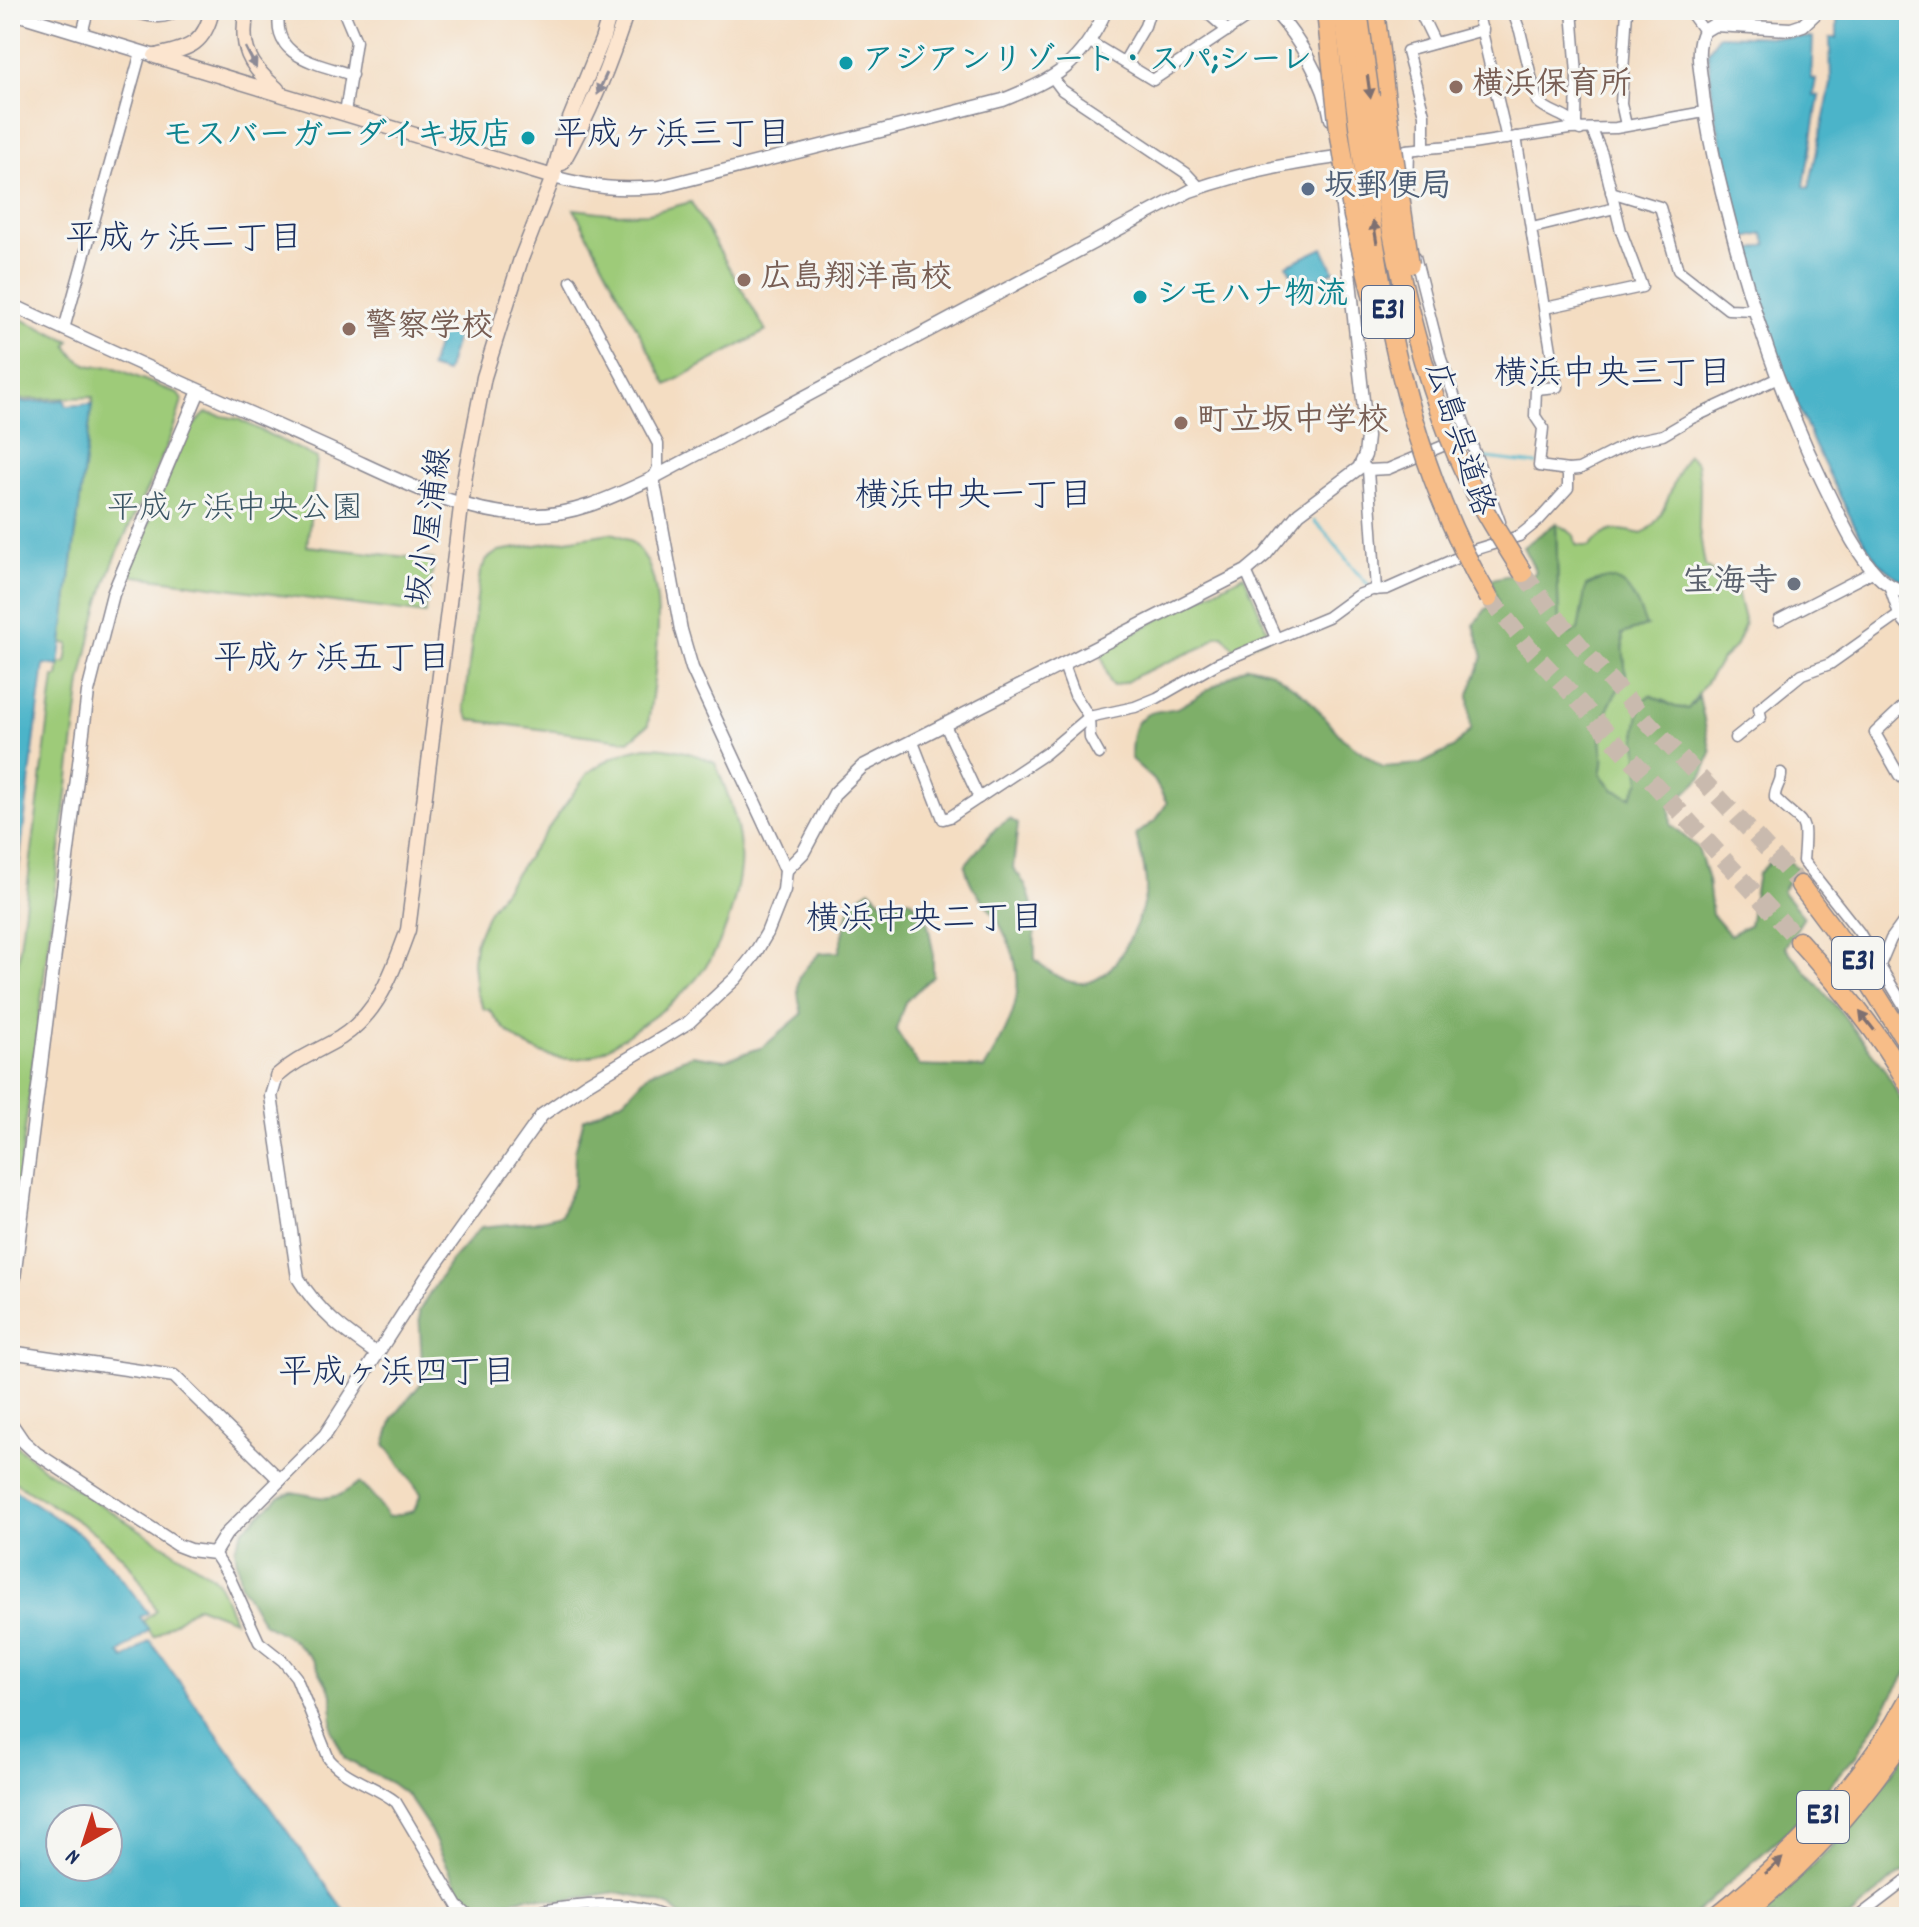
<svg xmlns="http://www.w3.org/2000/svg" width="1919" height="1927" font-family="Dekko,'Klee One',sans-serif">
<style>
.green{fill:#9ecb79;stroke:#5c7d6c;stroke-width:2}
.forest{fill:#7eaf69;stroke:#4c6f64;stroke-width:2}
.water{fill:#4bb4c9;stroke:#337294;stroke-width:2;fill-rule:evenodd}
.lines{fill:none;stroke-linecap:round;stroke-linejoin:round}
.stream{stroke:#4bb4c9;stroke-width:3}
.motorway-tunnel{stroke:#c9baae;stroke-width:18;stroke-dasharray:18 9;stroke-linecap:butt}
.minor-casing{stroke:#888690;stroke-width:13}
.tertiary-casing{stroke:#888690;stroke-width:15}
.secondary-casing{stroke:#888690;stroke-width:17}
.motorway-casing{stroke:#888690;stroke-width:21}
.minor{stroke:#fff;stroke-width:10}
.tertiary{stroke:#fff;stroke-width:12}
.secondary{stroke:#fce5cf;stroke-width:14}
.motorway{stroke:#f7bd88;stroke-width:18}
.motorway-bridge-casing{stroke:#888690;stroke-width:21;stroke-linecap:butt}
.motorway-bridge{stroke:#f7bd88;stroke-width:18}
.oneway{fill:#8c8a96}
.oneway2{fill:#7e6f71}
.culture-dot{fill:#0f9aa8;stroke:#f6f6f2;stroke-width:3}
.education-dot{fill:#8d6e63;stroke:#f6f6f2;stroke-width:3}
.service-dot{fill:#5c6f8a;stroke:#f6f6f2;stroke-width:3}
.worship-dot{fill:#6b7280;stroke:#f6f6f2;stroke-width:3}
.labels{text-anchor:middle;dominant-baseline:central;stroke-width:6;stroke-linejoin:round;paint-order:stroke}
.shield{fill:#f6f6f2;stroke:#5d6b8a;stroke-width:2}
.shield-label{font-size:30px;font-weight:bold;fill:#1b2f5e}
.culture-label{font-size:32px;font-weight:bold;fill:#0d838f;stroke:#f6f6f2;text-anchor:start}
.education-label{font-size:32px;font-weight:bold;fill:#785e54;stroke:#f6f6f2;text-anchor:start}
.service-label{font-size:32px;font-weight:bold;fill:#4e5e75;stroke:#f6f6f2;text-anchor:start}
.street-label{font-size:32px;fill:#1b2f5e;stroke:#f6f6f2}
.park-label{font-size:32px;fill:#3c5665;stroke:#f6f6f2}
.worship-label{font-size:32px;font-weight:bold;fill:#5b616d;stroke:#f6f6f2;text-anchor:end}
.neighbourhood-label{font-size:34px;fill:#1b2f5e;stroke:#f6f6f2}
</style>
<rect width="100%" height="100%" fill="#f6f6f2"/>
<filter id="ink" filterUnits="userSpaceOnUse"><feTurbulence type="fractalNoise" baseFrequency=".0125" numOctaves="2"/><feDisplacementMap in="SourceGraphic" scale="16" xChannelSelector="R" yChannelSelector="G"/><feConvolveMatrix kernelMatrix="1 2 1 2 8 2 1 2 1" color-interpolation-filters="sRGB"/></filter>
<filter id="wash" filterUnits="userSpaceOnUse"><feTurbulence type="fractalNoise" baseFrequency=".006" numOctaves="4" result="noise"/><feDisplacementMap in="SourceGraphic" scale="32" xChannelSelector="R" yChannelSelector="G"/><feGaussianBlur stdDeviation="1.8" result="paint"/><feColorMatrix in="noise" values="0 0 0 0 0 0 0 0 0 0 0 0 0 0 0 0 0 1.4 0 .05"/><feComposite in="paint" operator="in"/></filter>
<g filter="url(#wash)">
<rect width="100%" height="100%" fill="#f4ddc2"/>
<!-- green -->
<g class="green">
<polygon points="691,202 766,331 667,385 574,209 616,214 649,213"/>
<path d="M10,314L70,341L67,345C76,363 92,369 111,366L178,394L182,400C168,456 135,508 114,561C98,600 90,641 81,682L10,1249V1003L15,986L54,677H58L60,663H66L69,644L62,643L93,397L10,400Z"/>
<polygon points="206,413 238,419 317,458 307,546 434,560 425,614 127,575 186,433"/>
<path d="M1688,455L1697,463L1700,487L1699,529L1705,566L1737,591L1745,624L1735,647L1722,659L1688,709L1675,707L1663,700L1636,730L1640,781L1631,797L1614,790L1601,774C1606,753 1601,754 1601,736C1601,716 1615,694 1626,677L1622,634L1646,626L1583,612L1578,630L1569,635L1559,624L1556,523L1574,535L1576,545L1589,547C1609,526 1615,528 1642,534C1670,517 1669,480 1688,455Z"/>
<path d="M610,533C681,545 654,676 648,725L629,741L471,720L467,715L464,707L480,572L487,559L499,551Z"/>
<polygon points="1244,575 1270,637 1236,651 1223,635 1216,636 1205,646 1138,675 1126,682 1113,686 1110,683 1100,650"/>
<path d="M646,747C672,747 691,752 715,763C729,796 743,832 740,868C736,901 727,932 710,960C693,988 667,1008 640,1026C624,1036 606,1052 588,1057C549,1066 509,1041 490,1010L484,1009L476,993L473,962L475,943L488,912L588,773C607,759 623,751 646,747Z"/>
<path d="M10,1435L19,1448L43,1468L212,1576L218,1582L234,1620L197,1606L154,1637L142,1622L156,1611C148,1594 140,1577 127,1562C96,1527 49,1505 10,1479Z"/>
</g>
<!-- forest -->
<g class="forest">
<path d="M1556,523L1559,624L1568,635L1578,630L1586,586C1592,584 1599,579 1605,579C1629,577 1640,608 1646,626L1622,634L1626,677C1615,694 1601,716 1601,736C1601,754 1606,754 1601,774L1614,790L1631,797L1640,781L1636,730L1641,702L1650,695L1675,707L1688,709L1699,696L1711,753L1702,777L1670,808L1671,825L1698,848L1708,880L1712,914L1730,935L1749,925L1758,874L1778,854L1798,868L1782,891L1804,917L1785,947L1840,1011L1885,1070L1909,1115V1669L1856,1756L1791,1828L1691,1917H682L671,1907L647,1898L616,1892L561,1901L528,1896L489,1908H478L462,1896L428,1826L407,1795L391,1783L345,1759L332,1731V1694L313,1660L293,1640L263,1623L240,1583L235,1548L243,1530L279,1497L292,1492L325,1498L340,1495L359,1483L372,1495L388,1517L414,1511L421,1494L385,1444L393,1418L423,1381L419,1311L449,1263L481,1227L533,1222L561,1215L574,1184L575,1151L584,1119L625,1099L649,1073L692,1055L724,1060L763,1047L802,1014C794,980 796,977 820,953L839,952L851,902L870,889L886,905L909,899L926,914L933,951V976L905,1002L896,1030L919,1066C941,1068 962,1065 984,1069C1018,1013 1033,979 996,918C982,896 971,893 965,865L996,828L1010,819L1018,824L1013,868C1038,895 1034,925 1035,959C1076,999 1107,987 1130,938C1137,924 1144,906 1146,890C1147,872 1140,852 1136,835L1156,820L1167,803L1154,780L1131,759C1131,737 1131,715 1159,711C1167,709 1176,710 1183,705C1205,693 1225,678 1248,666L1272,672L1307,697L1342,738L1383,767L1421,764L1453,748L1471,730L1469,694L1483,657L1474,625L1486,609L1498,601L1491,579L1510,575L1523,584L1536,572L1523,547Z"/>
<polygon points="1909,1750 1909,1869 1893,1879 1851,1917 1760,1917 1850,1829"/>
</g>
<!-- water -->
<g class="water">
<polygon points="1837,10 1909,10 1909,584 1899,579 1878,562 1857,530 1815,446 1785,376 1746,252 1767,245 1763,234 1742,239 1713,105 1708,51 1719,35 1813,38 1811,79 1816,79 1813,95 1819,96 1804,186 1809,188 1831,84 1830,38 1837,38"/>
<polygon points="1323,248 1334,271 1298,288 1287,265"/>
<polygon points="441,332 457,336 446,373 430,368"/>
<polygon points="65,400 66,406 92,404 59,666 44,664 10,937 10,403"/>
<path d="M10,1487L80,1534L116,1571L148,1613L140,1617L149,1630L119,1653L124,1659L150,1641L349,1917H10ZM108,1819V1867H60V1819Z"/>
</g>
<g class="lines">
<!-- stream -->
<g class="stream">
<polyline points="1480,457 1536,464"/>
<path d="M1314,521C1336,540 1348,567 1370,586"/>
</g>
</g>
</g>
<g filter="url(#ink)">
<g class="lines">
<!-- motorway-tunnel -->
<g class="motorway-tunnel">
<path d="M1523,573C1605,686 1707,781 1800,885"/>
<polyline points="1489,598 1531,650 1799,941"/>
</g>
<defs>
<g id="minor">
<path d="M123,10C140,13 163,24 177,10"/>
<path d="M280,10C269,58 317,63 352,75"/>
<polyline points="343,10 356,41 345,113"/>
<polyline points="1204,10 1228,31"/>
<polyline points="1419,10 1435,43"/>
<polyline points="1477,10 1507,139"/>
<path d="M1512,10L1520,31L1537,101C1550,114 1570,115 1580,130"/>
<polyline points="1572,10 1577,74 1576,123"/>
<polyline points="1692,10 1693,16 1704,31"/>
<polyline points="82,34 88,10"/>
<polyline points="1090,42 1153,80 1258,10"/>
<polyline points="1124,62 1145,26 1150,10"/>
<polyline points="1053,78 1062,90 1186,173 1200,188"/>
<polyline points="1626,125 1621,103 1627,10"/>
<polyline points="1516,137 1557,387 1536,389 1535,416 1543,428 1539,466 1568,470 1579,469 1634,441 1663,435 1692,418 1776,379"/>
<polyline points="1424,149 1424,114 1407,51 1483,30"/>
<polyline points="1406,150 1472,144 1569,129 1616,128 1704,112"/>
<polyline points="1408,192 1409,150"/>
<polyline points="1611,192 1660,207 1678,270 1728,309 1754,310"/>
<polyline points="1532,228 1615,208"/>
<polyline points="1415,256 1441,359 1500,522"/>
<polyline points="571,281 658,444 658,468 653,478"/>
<polyline points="1545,308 1642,287 1621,231 1602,154 1592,130"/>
<polyline points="64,329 141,52"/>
<polyline points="1361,463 1368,470 1376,590"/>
<polyline points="1368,470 1388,469 1469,435"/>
<polyline points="1246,571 1276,638"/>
<polyline points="1889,585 1899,615 1909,627"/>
<polyline points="1779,620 1874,571"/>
<polyline points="1064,665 1075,695 1089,717 1090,738 1099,754"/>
<polyline points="1909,701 1875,733 1899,775 1909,784"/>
<polyline points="945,725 979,798"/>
<polyline points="1735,738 1761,717 1759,709 1802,674 1830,664 1899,615"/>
<polyline points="913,742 943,819 950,817 1045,754 1089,717 1135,707 1157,698 1218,663 1328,617 1358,595 1372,590 1387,589 1477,549 1519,536 1539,520 1568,488 1568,470"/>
<path d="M1781,773C1782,783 1774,788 1775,798C1805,829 1807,812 1803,861L1859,932L1909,1014"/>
<polyline points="1909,860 1906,867 1909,883"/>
<polyline points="1880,965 1891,939 1909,914"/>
<path d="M214,1553L229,1576L259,1642L283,1661L296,1677L329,1759C347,1780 375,1785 396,1802L458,1906L470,1917"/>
<path d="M498,1917C555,1910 614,1893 668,1917"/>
<polyline points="1858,1917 1909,1878"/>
</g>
<g id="tertiary">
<path d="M1274,10C1299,39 1325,81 1331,119"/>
<path d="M1819,10L1803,25L1791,29L1714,25L1704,31C1695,47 1700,68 1702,85C1707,136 1720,185 1733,235C1756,323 1784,404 1825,487C1840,517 1854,551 1878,576C1886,585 1898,590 1909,594"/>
<polyline points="10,12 155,56"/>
<path d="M553,177C595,188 617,190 659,187L1003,100C1057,78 1081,65 1106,10"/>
<path d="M10,304C115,353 220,400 326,447C390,475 455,513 526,515C572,517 613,497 653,478L1190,191C1238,174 1285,164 1337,157"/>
<polyline points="786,870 803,853 835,793 863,766 1246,571 1265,555 1299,513 1359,468 1365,455 1367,437 1340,189"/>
<path d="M277,1076L271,1096L298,1278C319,1313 344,1331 377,1354"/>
<polyline points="10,1310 88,692 113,594 199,391"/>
<polyline points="10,1352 174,1376 280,1480"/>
<polyline points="10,1422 23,1441 36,1453 177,1545 190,1550 214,1553 226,1534 325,1435 426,1278 542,1115 585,1085 689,1022 736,978 754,955 767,933 784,890 786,870 692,668 681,630 653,478"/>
</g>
<g id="secondary">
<path d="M247,10C239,47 249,66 277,89"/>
<path d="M159,55C190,49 205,43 212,10"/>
<polyline points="155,56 553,177"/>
<path d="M562,163C591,112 610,65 627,10"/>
<path d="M277,1076C296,1059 318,1051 340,1038C379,1013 393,971 408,930L465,475L484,377L521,259L553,177L565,131L602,40L611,10"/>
</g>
<g id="motorway">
<polyline points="1375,10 1386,101"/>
<polyline points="1800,885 1850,952 1909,1046"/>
<path d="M1799,941C1840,987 1879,1032 1909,1086"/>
<path d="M1715,1917C1791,1857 1863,1784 1909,1698"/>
<path d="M1740,1917C1806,1864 1864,1801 1909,1730"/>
</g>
</defs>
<!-- minor casing -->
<use href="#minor" class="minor-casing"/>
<!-- tertiary casing -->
<use href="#tertiary" class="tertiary-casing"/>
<!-- secondary casing -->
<use href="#secondary" class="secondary-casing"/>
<!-- motorway casing -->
<use href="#motorway" class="motorway-casing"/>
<!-- minor -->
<use href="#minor" class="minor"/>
<!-- tertiary -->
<use href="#tertiary" class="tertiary"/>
<!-- secondary -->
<use href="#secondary" class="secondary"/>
<!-- motorway -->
<use href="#motorway" class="motorway"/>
<defs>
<g id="motorway-bridge">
<path d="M1343,10C1370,208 1385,422 1489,598"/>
<path d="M1358,10C1379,161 1397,314 1457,456C1475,497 1499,535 1523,573"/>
<polyline points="1326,12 1339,130 1353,216 1378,320"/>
<polyline points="1386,101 1410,264"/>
</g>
</defs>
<!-- motorway-bridge casing -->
<use href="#motorway-bridge" class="motorway-bridge-casing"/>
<!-- motorway-bridge -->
<use href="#motorway-bridge" class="motorway-bridge"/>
</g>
<!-- one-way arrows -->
<defs><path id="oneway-solid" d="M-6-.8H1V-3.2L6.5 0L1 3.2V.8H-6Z" transform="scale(2)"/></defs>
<g class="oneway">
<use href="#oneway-solid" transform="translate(251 58) rotate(63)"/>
<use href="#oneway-solid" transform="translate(602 84) rotate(114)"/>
</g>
<g class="oneway2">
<use href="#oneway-solid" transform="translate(1369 87) rotate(82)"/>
<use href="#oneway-solid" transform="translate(1375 232) rotate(-99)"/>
<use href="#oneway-solid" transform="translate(1867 1021) rotate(-128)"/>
<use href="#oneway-solid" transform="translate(1774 1866) rotate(-42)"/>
</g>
</g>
<!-- markers -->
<g class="culture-dot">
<circle cx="846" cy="63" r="8"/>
<circle cx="528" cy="138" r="8"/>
<circle cx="1140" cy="297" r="8"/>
</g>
<g class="education-dot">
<circle cx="1456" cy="87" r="8"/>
<circle cx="744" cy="280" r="8"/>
<circle cx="349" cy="329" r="8"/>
<circle cx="1181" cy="423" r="8"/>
</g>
<circle class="service-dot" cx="1308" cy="189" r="8"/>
<circle class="worship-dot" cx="1794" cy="584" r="8"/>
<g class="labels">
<!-- shield labels -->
<g class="shield">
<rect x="1362" y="286" width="52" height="52" rx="6"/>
<rect x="1832" y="937" width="52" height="52" rx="6"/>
<rect x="1797" y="1791" width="52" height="52" rx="6"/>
</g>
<g class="shield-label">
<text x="1388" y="312">E31</text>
<text x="1858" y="963">E31</text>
<text x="1823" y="1817">E31</text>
</g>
<!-- culture labels -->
<g class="culture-label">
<text x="862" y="63">アジアンリゾート・スパ;シーレ</text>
<text x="512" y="138" text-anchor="end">モスバーガーダイキ坂店</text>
<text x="1156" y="297">シモハナ物流</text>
</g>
<!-- education labels -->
<g class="education-label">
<text x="1472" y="87">横浜保育所</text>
<text x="760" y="280">広島翔洋高校</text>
<text x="365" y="329">警察学校</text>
<text x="1197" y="423">町立坂中学校</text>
</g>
<!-- service labels -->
<g class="service-label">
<text x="1324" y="189">坂郵便局</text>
</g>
<!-- street labels -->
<g class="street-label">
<text transform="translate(1457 440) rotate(72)">広島呉道路</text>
<text transform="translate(432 527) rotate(-82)">坂小屋浦線</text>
</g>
<!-- park labels -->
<g class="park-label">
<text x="235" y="511">平成ヶ浜中央公園</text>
</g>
<!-- worship labels -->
<g class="worship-label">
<text x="1778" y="584">宝海寺</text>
</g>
<!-- neighbourhood labels -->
<g class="neighbourhood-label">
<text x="672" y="137">平成ヶ浜三丁目</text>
<text x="184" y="241">平成ヶ浜二丁目</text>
<text x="1613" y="376">横浜中央三丁目</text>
<text x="974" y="498">横浜中央一丁目</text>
<text x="332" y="661">平成ヶ浜五丁目</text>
<text x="925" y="921">横浜中央二丁目</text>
<text x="397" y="1375">平成ヶ浜四丁目</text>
</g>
</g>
<!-- margin -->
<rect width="1919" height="1927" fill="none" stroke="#f6f6f2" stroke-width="40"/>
<!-- north arrow -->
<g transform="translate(84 1843) rotate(219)"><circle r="38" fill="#f6f6f2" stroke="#9ea6b7" stroke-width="2"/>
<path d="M0-6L14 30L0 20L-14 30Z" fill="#c8321e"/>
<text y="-12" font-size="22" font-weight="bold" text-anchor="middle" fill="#1b2f5e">N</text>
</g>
</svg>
